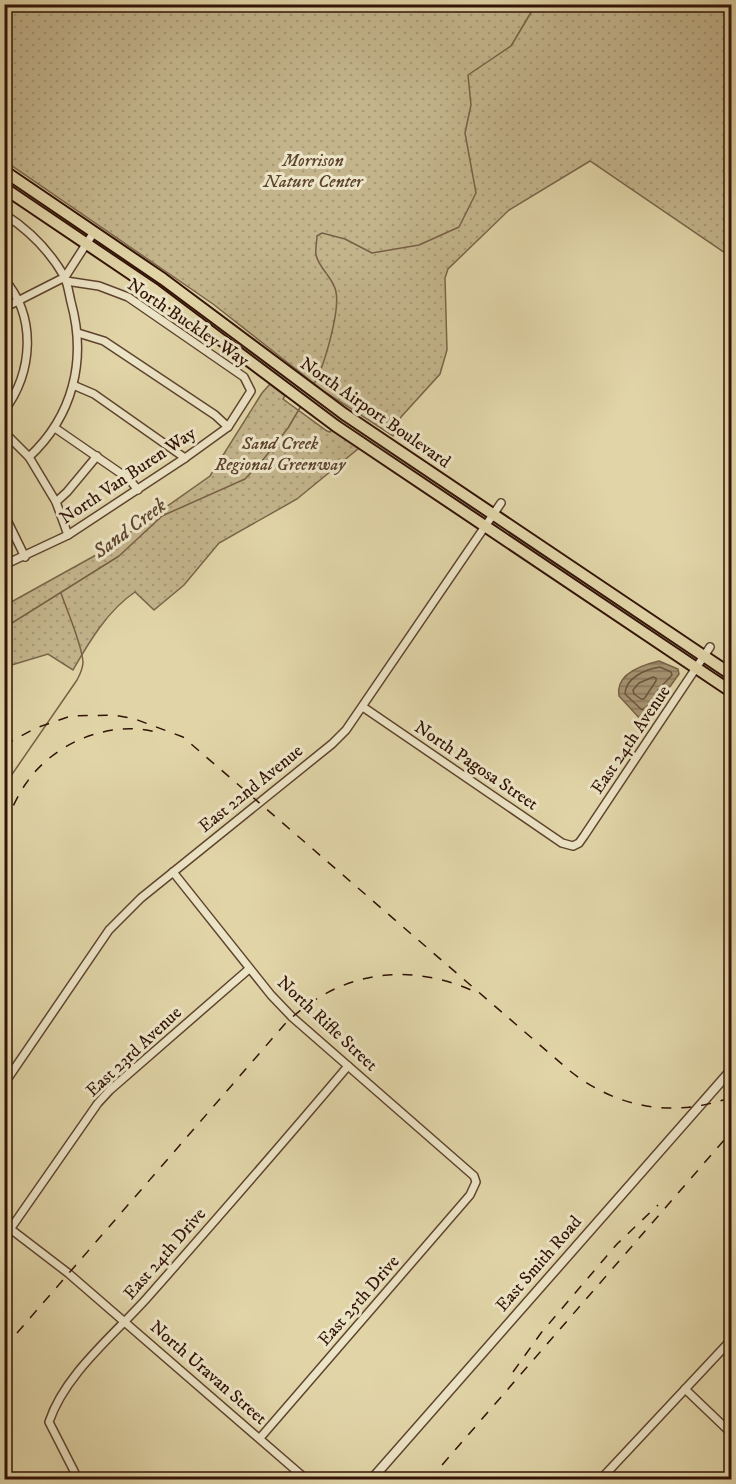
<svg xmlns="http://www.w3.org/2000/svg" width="736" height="1484" font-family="'IM FELL DW Pica',serif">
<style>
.park{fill:url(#park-dots);stroke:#7a6449;stroke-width:1.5}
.water{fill:url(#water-rules);stroke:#786046;stroke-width:1.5}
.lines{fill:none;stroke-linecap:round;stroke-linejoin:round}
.shore{stroke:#6c533c;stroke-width:1.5}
.stream{stroke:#786046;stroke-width:1.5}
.minor-casing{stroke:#5e442e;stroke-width:10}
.tertiary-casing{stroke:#5e442e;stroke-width:11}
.primary-casing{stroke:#321306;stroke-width:14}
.minor{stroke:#ece4c6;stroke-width:7}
.tertiary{stroke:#ece4c6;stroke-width:8}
.primary{stroke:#e1d5a8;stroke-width:10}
.rail{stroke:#321306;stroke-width:1.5;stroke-dasharray:10 10;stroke-linecap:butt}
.labels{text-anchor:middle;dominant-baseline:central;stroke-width:6;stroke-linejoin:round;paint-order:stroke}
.park-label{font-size:18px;font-style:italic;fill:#5e432e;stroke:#ece4c6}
.street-label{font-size:18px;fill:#321306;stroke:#ece4c6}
.water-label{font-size:20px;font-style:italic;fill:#604631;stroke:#ece4c6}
</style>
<defs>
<pattern id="park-dots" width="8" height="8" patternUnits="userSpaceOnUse" patternTransform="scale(1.5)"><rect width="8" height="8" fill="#c3b48c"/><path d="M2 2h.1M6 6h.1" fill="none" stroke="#a89a77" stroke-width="1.8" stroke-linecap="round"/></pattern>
<pattern id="water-rules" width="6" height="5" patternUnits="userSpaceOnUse" patternTransform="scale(1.5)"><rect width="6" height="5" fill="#a69371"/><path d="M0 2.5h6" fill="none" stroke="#88775b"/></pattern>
</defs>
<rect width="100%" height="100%" fill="#e1d5a8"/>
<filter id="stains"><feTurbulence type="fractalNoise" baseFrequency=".00333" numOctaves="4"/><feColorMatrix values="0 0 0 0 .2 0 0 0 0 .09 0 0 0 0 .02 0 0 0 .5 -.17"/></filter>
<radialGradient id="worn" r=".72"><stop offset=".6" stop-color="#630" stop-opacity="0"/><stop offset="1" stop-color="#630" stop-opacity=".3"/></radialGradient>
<!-- park -->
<g class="park">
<polygon points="5,4 731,5 731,257 590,161 509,210 448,269 445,278 447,350 440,374 401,417 393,436 325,392 213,304 5,161"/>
<path d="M270,384L285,396L283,399L327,431L330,432L332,429L359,448L297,499L219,543L184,585L154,610L135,592C108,610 89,642 73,670L48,654L5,667L4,606L105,550L210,476L262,393Z"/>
</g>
<!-- water -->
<path class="water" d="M659,661L678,669L679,674L646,720L642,721L619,696C615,674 642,665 659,661Z"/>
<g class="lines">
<!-- shore -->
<g class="shore">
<path d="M660,667L671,672L672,675L658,690L650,704L642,710L625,694C625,678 646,669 660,667Z"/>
<polygon points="653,677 656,678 656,681 644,699 641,699 634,694 633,690 639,683"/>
</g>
<!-- stream -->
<g class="stream">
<path d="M314,384C324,367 340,312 336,292C334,278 319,269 316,255C315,249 317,242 317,236L322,233L345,239L372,253L419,245L459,227L476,193L465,133L471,105L468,75L511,46L536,4"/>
<polyline points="4,628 119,556 162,516 245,479 262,461 288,428 301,406"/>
<path d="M4,786L77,680C80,674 83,669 83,662C82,644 67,611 61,593"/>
</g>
<defs>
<g id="minor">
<path d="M4,214C29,230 49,250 64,276C68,284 69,294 71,302C87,360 73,416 29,457"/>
<path d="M4,279C37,317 33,372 4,411"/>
<polyline points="4,308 65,277 94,232"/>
<polyline points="78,333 104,341 215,415 228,427"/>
<polyline points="73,385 94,394 185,458"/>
<polyline points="55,428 129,479 138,490"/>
<polyline points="4,432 29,457 56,502 68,535"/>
<polyline points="56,502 67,492 97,456"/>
<polyline points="4,514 25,557"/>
<polyline points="4,565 68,535 185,458 228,427 251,391 244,377 128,297 99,286 66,281"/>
<polyline points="363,707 562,843 573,846 579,843 584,836 710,647"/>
<polyline points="173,872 271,995 292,1017 474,1176 476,1182 470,1195 260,1438"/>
<polyline points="4,1084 109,930 141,898 332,744 346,730 501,503"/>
<polyline points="4,1224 68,1273 307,1480"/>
<polyline points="11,1228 98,1103 110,1090 249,969"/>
<polyline points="685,1389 732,1434"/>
<path d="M75,1473L49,1422C65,1374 114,1335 147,1298C215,1221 282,1144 348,1066"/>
<polyline points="600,1480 732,1339"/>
</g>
<polyline id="tertiary" points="371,1480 732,1069"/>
<g id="primary">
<polyline points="4,171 163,279 344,414 732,675"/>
<polyline points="4,188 155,290 336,426 732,692"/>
</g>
</defs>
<!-- minor casing -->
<use href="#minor" class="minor-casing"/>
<!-- tertiary casing -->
<use href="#tertiary" class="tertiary-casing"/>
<!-- primary casing -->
<use href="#primary" class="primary-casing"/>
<!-- minor -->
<use href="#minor" class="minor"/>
<!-- tertiary -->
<use href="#tertiary" class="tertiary"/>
<!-- primary -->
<use href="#primary" class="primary"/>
<!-- rail -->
<g class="rail">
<path d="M4,745L36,728L71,716L114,715L135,719L183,737L570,1071C618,1109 675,1118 732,1097"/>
<path d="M4,823C12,810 18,794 27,782C54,743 109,720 156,732"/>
<path d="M17,1333L284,1025C336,973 404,961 471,990"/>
<polyline points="513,1372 541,1333 617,1244 658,1205"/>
<polyline points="429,1480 732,1131"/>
</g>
</g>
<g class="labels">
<!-- park labels -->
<g class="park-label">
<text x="313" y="161">Morrison<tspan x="313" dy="21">Nature Center</tspan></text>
<text x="280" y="444">Sand Creek<tspan x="280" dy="21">Regional Greenway</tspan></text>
</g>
<!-- street labels -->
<g class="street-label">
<text transform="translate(188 323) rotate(34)">North Buckley Way</text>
<text transform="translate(375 413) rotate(35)">North Airport Boulevard</text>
<text transform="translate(128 476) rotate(-34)">North Van Buren Way</text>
<text transform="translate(631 740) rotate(-56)">East 24th Avenue</text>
<text transform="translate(476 766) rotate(34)">North Pagosa Street</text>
<text transform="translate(251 789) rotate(-39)">East 22nd Avenue</text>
<text transform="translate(327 1024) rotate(43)">North Rifle Street</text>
<text transform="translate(134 1052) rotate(-43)">East 23rd Avenue</text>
<text transform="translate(165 1254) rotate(-49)">East 24th Drive</text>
<text transform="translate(539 1264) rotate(-49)">East Smith Road</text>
<text transform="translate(359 1301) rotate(-49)">East 25th Drive</text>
<text transform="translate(208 1373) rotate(41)">North Uravan Street</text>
</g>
<!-- water labels -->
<g class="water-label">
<text transform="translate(130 529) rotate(-37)">Sand Creek</text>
</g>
</g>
<!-- margin -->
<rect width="736" height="1484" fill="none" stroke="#e1d5a8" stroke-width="24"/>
<rect x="6" y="6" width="724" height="1472" fill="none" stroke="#321306" stroke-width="3"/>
<rect x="12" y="12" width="712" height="1460" fill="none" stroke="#321306" stroke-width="1.5"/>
<rect width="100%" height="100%" filter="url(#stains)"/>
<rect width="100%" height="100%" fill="url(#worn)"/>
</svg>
